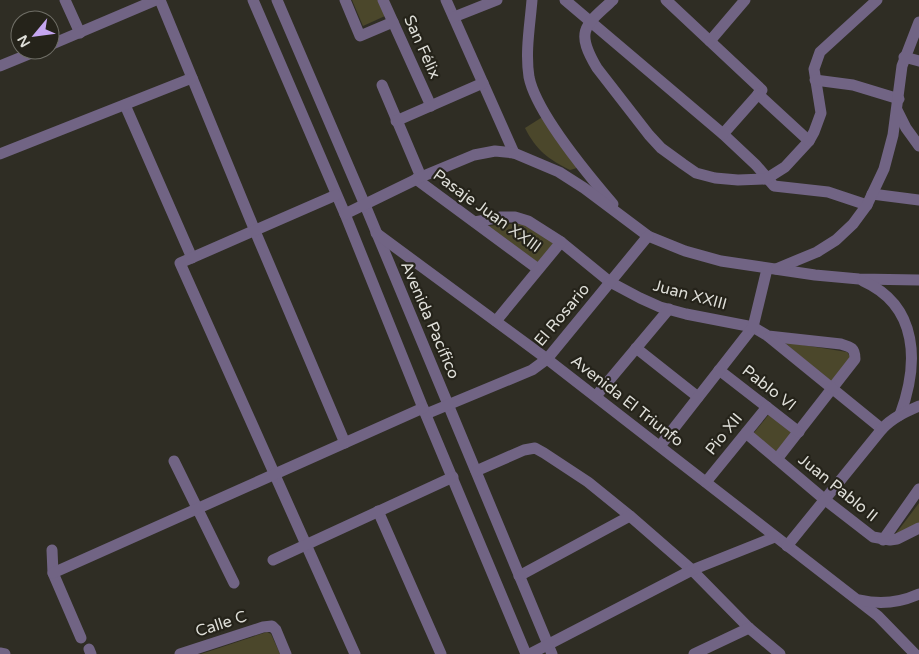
<svg xmlns="http://www.w3.org/2000/svg" width="919" height="654" font-family="'Varela Round',sans-serif">
<style>
.green{fill:#4b472b}
.lines{fill:none;stroke-linecap:round;stroke-linejoin:round}
.minor{stroke:#716484;stroke-width:11}
.labels{text-anchor:middle;dominant-baseline:central;stroke-width:4.5;stroke-linejoin:round;paint-order:stroke}
.street-label{font-size:16px;fill:#deded8;stroke:#25231a}
</style>
<rect width="100%" height="100%" fill="#2f2d24"/>
<!-- green -->
<g class="green">
<polygon points="352,0 380,0 385,16 363,26"/>
<path d="M544,116L577,168L570,170C548,159 536,150 525,128Z"/>
<polygon points="523,223 556,244 539,265 486,226"/>
<polygon points="784,342 847,352 851,358 832,383"/>
<polygon points="770,413 794,433 777,454 753,434"/>
<polygon points="919,503 919,525 894,536"/>
<polygon points="267,632 271,634 280,654 201,654"/>
</g>
<g class="lines">
<!-- minor -->
<g class="minor">
<polyline points="65,0 80,33"/>
<polyline points="160,0 255,231 345,443"/>
<polyline points="253,0 345,214 423,408 526,654"/>
<polyline points="277,0 365,205 552,654"/>
<polyline points="345,0 360,36 393,22"/>
<polyline points="383,0 431,106"/>
<polyline points="446,0 514,153"/>
<path d="M532,0C530,25 525,52 529,77C536,112 589,176 613,204"/>
<polyline points="565,0 723,134 756,165 774,186 828,192 867,205"/>
<path d="M613,0C584,26 575,31 597,68L649,135L661,148L683,164L696,173L715,178L738,180L766,179L785,167L809,141L814,132L821,113L814,69L820,52L877,0"/>
<polyline points="666,0 762,90 723,134"/>
<polyline points="454,17 497,0"/>
<polyline points="710,41 745,0"/>
<polyline points="50,45 156,0"/>
<polyline points="904,57 919,61"/>
<polyline points="0,66 39,50"/>
<polyline points="815,80 853,85 899,99"/>
<polyline points="382,85 421,177"/>
<polyline points="758,94 809,141"/>
<polyline points="125,105 192,258"/>
<polyline points="897,110 906,128 919,146"/>
<polyline points="396,121 483,83"/>
<polyline points="0,154 192,78"/>
<polyline points="416,179 538,269"/>
<polyline points="872,194 919,200"/>
<polyline points="336,195 180,263 355,654"/>
<polyline points="345,214 421,177 474,155 495,151 514,153 559,172 584,188 648,236 685,251 721,261 815,275 859,279 919,280"/>
<path d="M475,222L501,217H515L528,221L561,242L610,282L640,298L660,307L686,314L753,327L768,336L841,344C851,347 855,348 855,359L777,459"/>
<polyline points="376,233 547,359 878,616 915,654"/>
<polyline points="776,269 817,252 836,240 853,224 867,205 884,169 893,135 902,66 919,22"/>
<path d="M863,281C919,306 919,364 900,415"/>
<polyline points="496,321 561,242"/>
<polyline points="769,337 882,429"/>
<polyline points="636,348 698,397"/>
<polyline points="719,370 799,432"/>
<polyline points="596,396 669,309"/>
<polyline points="426,414 532,370 547,359 648,236"/>
<polyline points="746,433 824,499 873,537 890,540 897,539 919,528"/>
<polyline points="660,446 753,327 767,269"/>
<polyline points="174,461 234,583"/>
<polyline points="476,471 524,450 535,448 544,453 588,482 630,516 692,570 749,628 780,654"/>
<polyline points="706,482 767,407"/>
<polyline points="378,511 441,654"/>
<polyline points="883,540 919,489"/>
<path d="M787,546L882,429C892,418 905,412 919,406"/>
<polyline points="52,550 53,573 81,638"/>
<polyline points="273,560 453,477"/>
<polyline points="53,573 423,408"/>
<polyline points="519,576 630,516"/>
<path d="M860,600C881,605 899,603 919,594"/>
<polyline points="89,649 91,654"/>
<polyline points="0,653 5,654"/>
<polyline points="180,654 263,627 272,626 276,630 286,654"/>
<polyline points="530,654 692,570 775,537"/>
<polyline points="694,654 749,628"/>
</g>
</g>
<g class="labels">
<!-- street labels -->
<g class="street-label">
<text transform="translate(422 47) rotate(66)">San Félix</text>
<text transform="translate(487 211) rotate(36)">Pasaje Juan XXIII</text>
<text transform="translate(690 295) rotate(15)">Juan XXIII</text>
<text transform="translate(562 315) rotate(-50)">El Rosario</text>
<text transform="translate(430 320) rotate(67)">Avenida Pacífico</text>
<text transform="translate(769 388) rotate(38)">Pablo VI</text>
<text transform="translate(627 401) rotate(38)">Avenida El Triunfo</text>
<text transform="translate(724 434) rotate(-51)">Pio XII</text>
<text transform="translate(838 488) rotate(39)">Juan Pablo II</text>
<text transform="translate(221 624) rotate(-18)">Calle C</text>
</g>
</g>
<!-- north arrow -->
<g transform="translate(35 35) rotate(241)"><circle r="24" fill="#25231a" stroke="#6f6e66"/>
<path d="M0-4L9 19L0 12L-9 19Z" fill="#c5a6f0"/>
<text y="-8" font-size="14" font-weight="bold" text-anchor="middle" fill="#deded8">N</text>
</g>
</svg>
